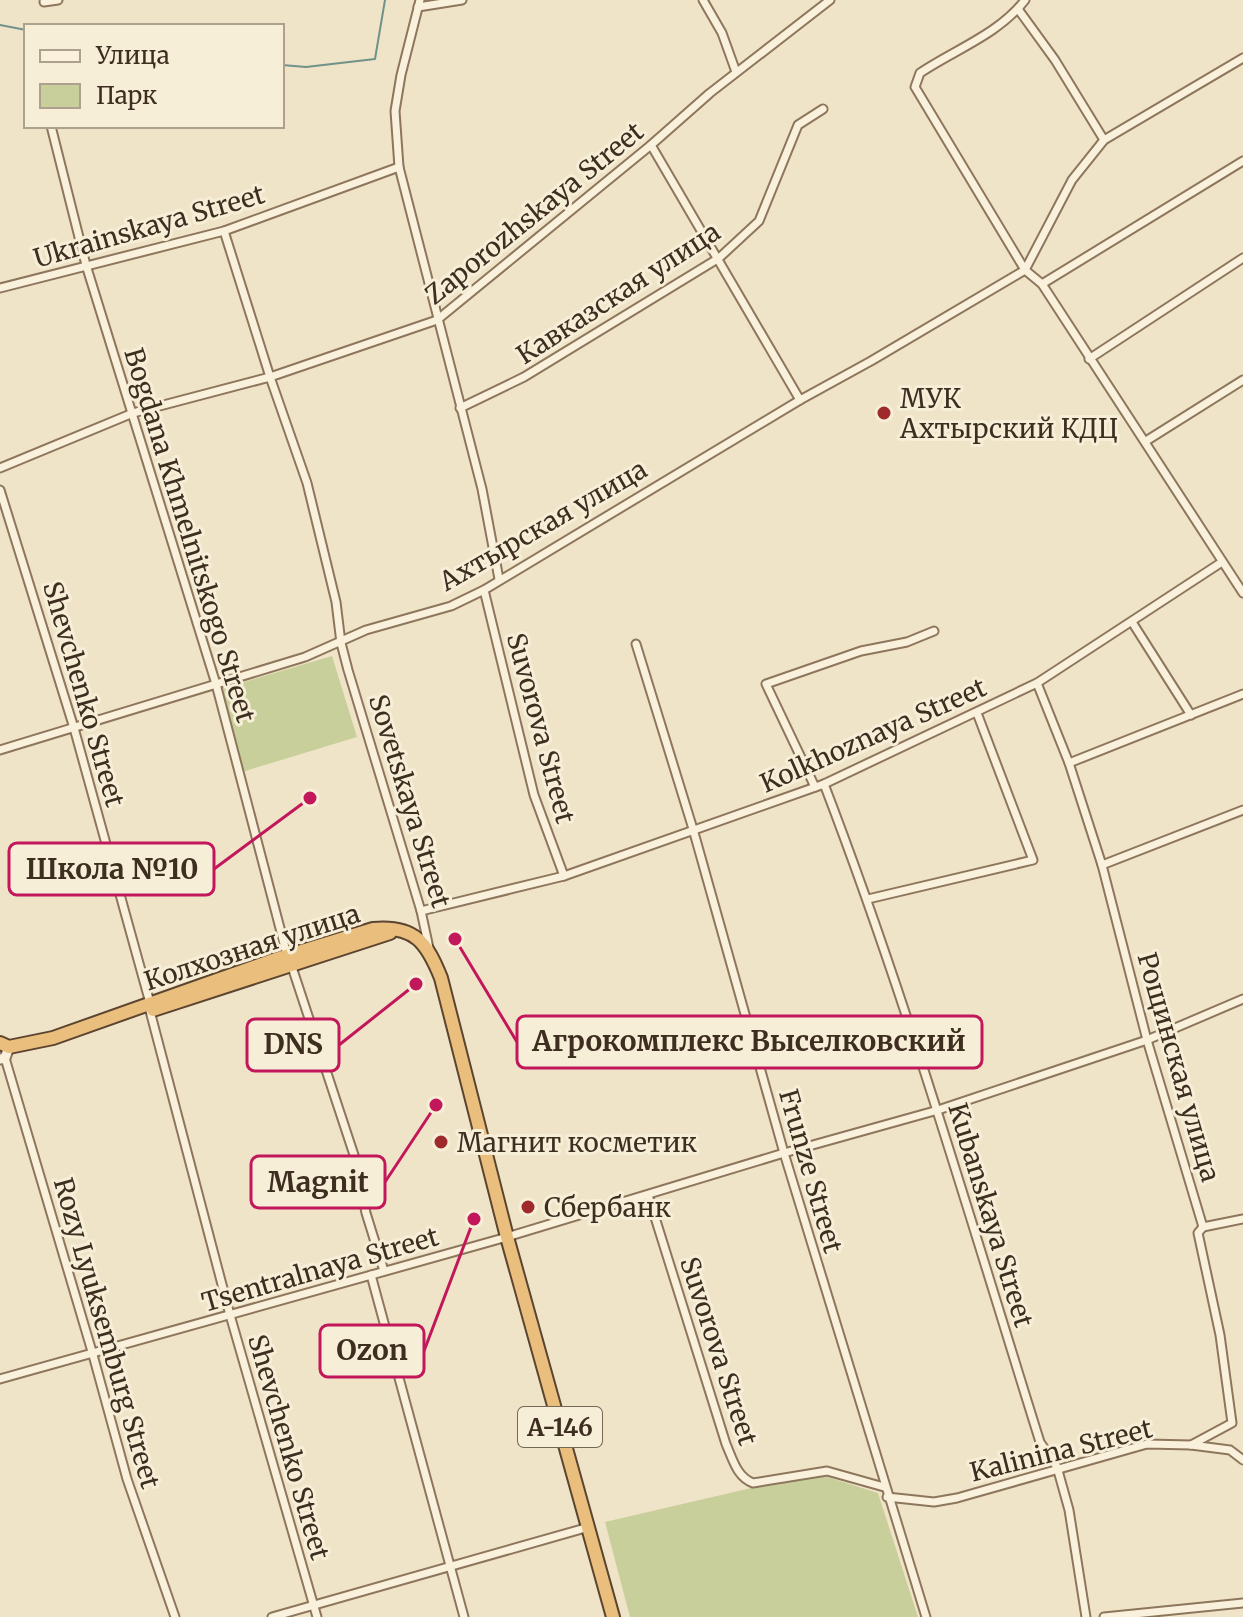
<svg xmlns="http://www.w3.org/2000/svg" width="1243" height="1617" font-family="Merriweather,serif">
<style>
.green{fill:#c9cf9b}
.lines{fill:none;stroke-linecap:round;stroke-linejoin:round}
.stream{stroke:#6f938a;stroke-width:2}
.minor-casing{stroke:#8d765c;stroke-width:11}
.tertiary-casing{stroke:#8d765c;stroke-width:13}
.trunk-casing{stroke:#5b4430;stroke-width:16}
.minor{stroke:#faf1dc;stroke-width:7}
.tertiary{stroke:#faf1dc;stroke-width:9}
.trunk{stroke:#eabe7c;stroke-width:12}
.poi-dot{fill:#9e2a2b;stroke:#f7eed8;stroke-width:3}
.labels{text-anchor:middle;dominant-baseline:central;stroke-width:6;stroke-linejoin:round;paint-order:stroke}
.shield{fill:#f7eed8;stroke:#756857;stroke-width:2}
.shield-label{font-size:24px;font-weight:bold;fill:#3d2e20}
.street-label{font-size:26px;fill:#3d2e20;stroke:#f7eed8}
.poi-label{font-size:26px;fill:#3d2e20;stroke:#f7eed8;text-anchor:start}
.leader{fill:none;stroke:#c2185b;stroke-width:3}
.callout-dot{fill:#c2185b;stroke:#f7eed8;stroke-width:3}
.callout{fill:#f7eed8;stroke:#c2185b;stroke-width:3}
.callout-label{font-size:28px;text-anchor:middle;font-weight:bold;fill:#3d2e20}
</style>
<rect width="100%" height="100%" fill="#f0e4c8"/>
<!-- green -->
<g class="green">
<polygon points="332,656 357,737 242,772 220,689"/>
<polygon points="815,1473 878,1493 918,1617 630,1617 605,1522"/>
</g>
<g class="lines">
<!-- stream -->
<g class="stream">
<polyline points="0,25 26,30"/>
<polyline points="282,65 306,67 375,59 385,0"/>
</g>
<defs>
<g id="minor">
<polyline points="420,0 401,75 395,111 399,167 482,489 499,579"/>
<polyline points="703,0 722,33 736,72"/>
<path d="M1025,0C999,34 954,50 920,73L915,87L1025,270L1042,284L1243,593"/>
<polyline points="44,2 58,0"/>
<polyline points="418,7 462,0"/>
<polyline points="1018,9 1055,60 1104,140"/>
<polyline points="51,126 86,265 216,684 287,955"/>
<polyline points="651,145 800,400"/>
<polyline points="224,231 270,377 307,483 336,602 341,643 348,670 421,911 429,948"/>
<polyline points="1042,284 1243,161"/>
<polyline points="0,288 224,231 399,167"/>
<polyline points="1089,359 1243,258"/>
<polyline points="460,408 524,377 719,258 759,221 798,125 823,109"/>
<polyline points="1146,441 1243,380"/>
<polyline points="0,468 133,413 270,377 437,320 651,145 710,93 830,0"/>
<polyline points="0,490 74,728 150,1003"/>
<polyline points="484,590 534,795 564,876"/>
<polyline points="1132,622 1191,715"/>
<polyline points="636,644 693,829 784,1153 926,1617"/>
<polyline points="1037,683 1069,763 1102,865 1147,1040 1203,1227 1198,1233 1220,1335 1232,1423 1191,1445"/>
<polyline points="0,750 305,657 366,630 451,606 484,590 800,400 871,361 1025,270 1072,180 1104,140 1243,58"/>
<polyline points="1069,763 1243,694"/>
<path d="M824,784C907,1000 971,1222 1040,1442L1057,1467L1069,1510L1086,1617"/>
<polyline points="815,787 766,684 861,651 907,642 934,631"/>
<polyline points="1102,865 1243,810"/>
<polyline points="868,899 1033,860 977,713"/>
<polyline points="421,911 564,876 824,784 1037,683 1222,562"/>
<polyline points="292,967 354,1155 366,1213 384,1271"/>
<polyline points="150,1011 230,1315 317,1617"/>
<polyline points="5,1058 93,1355 127,1479 175,1617"/>
<path d="M648,1195L726,1444C733,1460 737,1477 753,1483L827,1471L884,1487"/>
<polyline points="1203,1227 1243,1219"/>
<polyline points="371,1275 464,1617"/>
<polyline points="0,1379 507,1237 784,1153 938,1110 1147,1040 1243,999"/>
<polyline points="887,1497 934,1502 957,1498 1147,1444 1191,1445 1230,1450 1243,1460"/>
<polyline points="272,1617 589,1527"/>
<polyline points="1104,1617 1243,1603"/>
</g>
<polyline id="tertiary" points="0,1059 5,1058 9,1047"/>
<g id="trunk">
<polyline points="153,1010 390,933"/>
<path d="M0,1043L9,1047L53,1038L276,959L373,929C415,925 427,943 441,978L507,1237L613,1617"/>
</g>
</defs>
<!-- minor casing -->
<use href="#minor" class="minor-casing"/>
<!-- tertiary casing -->
<use href="#tertiary" class="tertiary-casing"/>
<!-- trunk casing -->
<use href="#trunk" class="trunk-casing"/>
<!-- minor -->
<use href="#minor" class="minor"/>
<!-- tertiary -->
<use href="#tertiary" class="tertiary"/>
<!-- trunk -->
<use href="#trunk" class="trunk"/>
</g>
<!-- markers -->
<g class="poi-dot">
<circle cx="884" cy="413" r="8"/>
<circle cx="441" cy="1142" r="8"/>
<circle cx="528" cy="1207" r="8"/>
</g>
<g class="labels">
<!-- shield labels -->
<rect class="shield" x="518" y="1407" width="84" height="40" rx="6"/>
<g class="shield-label">
<text x="560" y="1427">А-146</text>
</g>
<!-- street labels -->
<g class="street-label">
<text transform="translate(534 213) rotate(-39)">Zaporozhskaya Street</text>
<text transform="translate(149 226) rotate(-16)">Ukrainskaya Street</text>
<text transform="translate(618 293) rotate(-33)">Кавказская улица</text>
<text transform="translate(543 525) rotate(-30)">Ахтырская улица</text>
<text transform="translate(190 535) rotate(73)">Bogdana Khmelnitskogo Street</text>
<text transform="translate(84 694) rotate(74)">Shevchenko Street</text>
<text transform="translate(541 728) rotate(75)">Suvorova Street</text>
<text transform="translate(873 735) rotate(-24)">Kolkhoznaya Street</text>
<text transform="translate(410 801) rotate(73)">Sovetskaya Street</text>
<text transform="translate(252 947) rotate(-18)">Колхозная улица</text>
<text transform="translate(1179 1067) rotate(74)">Рощинская улица</text>
<text transform="translate(811 1171) rotate(74)">Frunze Street</text>
<text transform="translate(991 1215) rotate(73)">Kubanskaya Street</text>
<text transform="translate(320 1269) rotate(-16)">Tsentralnaya Street</text>
<text transform="translate(107 1333) rotate(74)">Rozy Lyuksemburg Street</text>
<text transform="translate(719 1351) rotate(72)">Suvorova Street</text>
<text transform="translate(289 1447) rotate(74)">Shevchenko Street</text>
<text transform="translate(1061 1450) rotate(-14)">Kalinina Street</text>
</g>
<!-- poi labels -->
<g class="poi-label">
<text x="900" y="398">МУК<tspan x="900" dy="30">Ахтырский КДЦ</tspan></text>
<text x="457" y="1142">Магнит косметик</text>
<text x="544" y="1207">Сбербанк</text>
</g>
</g>
<!-- callouts -->
<path class="leader" d="M310 798L214 869M455 939L517 1042M416 984L339 1045M436 1105L385 1182M474 1219L424 1351"/>
<g class="callout-dot">
<circle cx="310" cy="798" r="8"/>
<circle cx="455" cy="939" r="8"/>
<circle cx="416" cy="984" r="8"/>
<circle cx="436" cy="1105" r="8"/>
<circle cx="474" cy="1219" r="8"/>
</g>
<g class="callout">
<rect x="9" y="843" width="205" height="52" rx="8"/>
<rect x="517" y="1016" width="465" height="52" rx="8"/>
<rect x="247" y="1019" width="92" height="52" rx="8"/>
<rect x="251" y="1156" width="134" height="52" rx="8"/>
<rect x="320" y="1325" width="104" height="52" rx="8"/>
</g>
<g class="callout-label">
<text x="112" y="879">Школа №10</text>
<text x="749" y="1051">Агрокомплекс Выселковский</text>
<text x="293" y="1054">DNS</text>
<text x="318" y="1192">Magnit</text>
<text x="372" y="1360">Ozon</text>
</g>
<!-- legend -->
<rect x="24" y="24" width="260" height="104" fill="#f7eed8" stroke="#ada18e" stroke-width="2"/>
<rect x="40" y="50" width="40" height="12" fill="#faf1dc" stroke="#ada18e" stroke-width="2"/>
<text x="96" y="64" font-size="24" fill="#3d2e20">Улица</text>
<rect x="40" y="84" width="40" height="24" fill="#c9cf9b" stroke="#ada18e" stroke-width="2"/>
<text x="96" y="104" font-size="24" fill="#3d2e20">Парк</text>
</svg>
